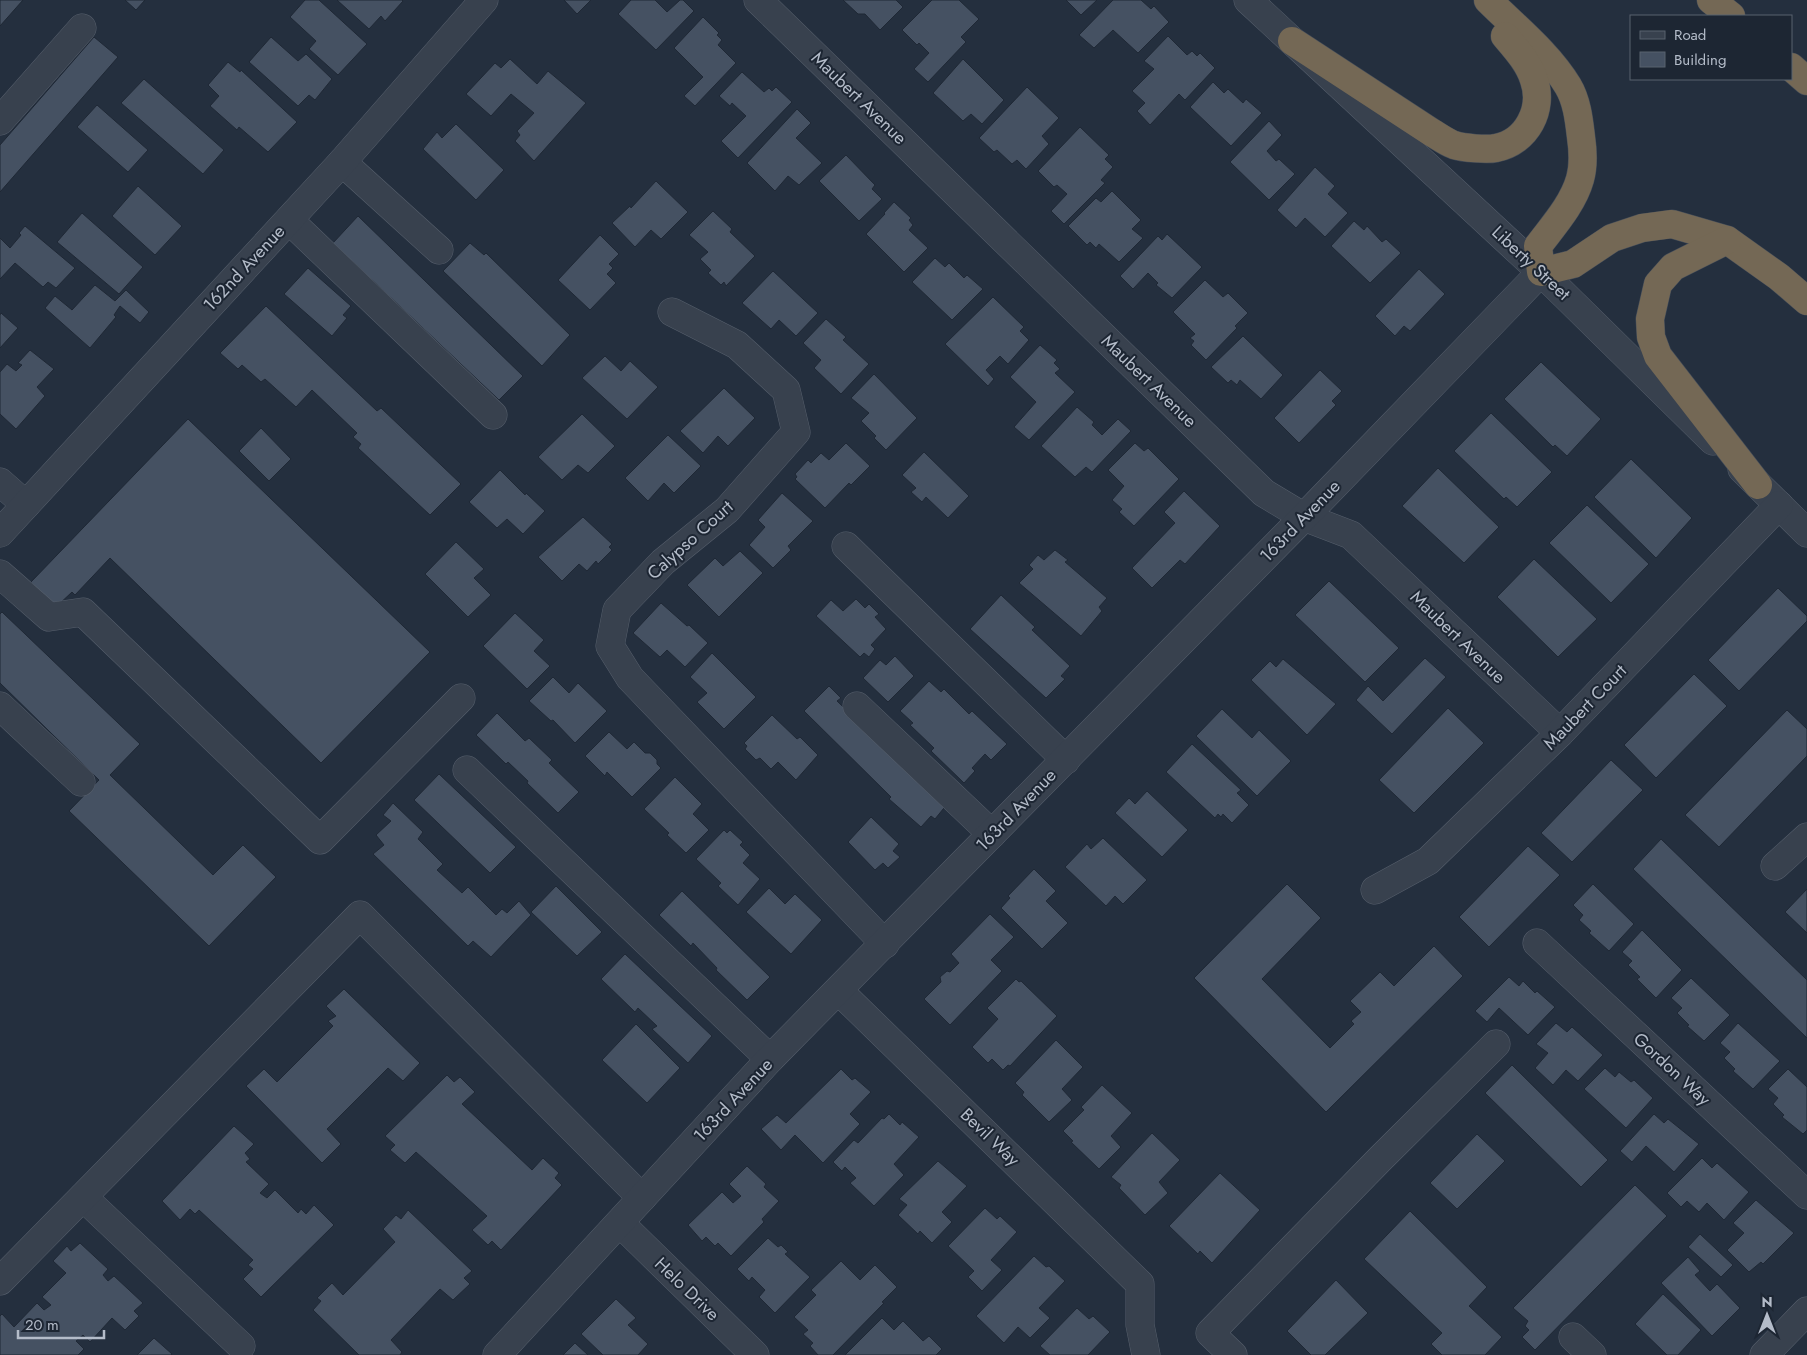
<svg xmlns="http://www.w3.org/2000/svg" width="1807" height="1355" font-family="Jost,sans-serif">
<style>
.building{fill:#455162;stroke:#1f2835}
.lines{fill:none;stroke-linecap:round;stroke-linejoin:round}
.minor-casing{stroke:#565f6c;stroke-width:29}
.highway-casing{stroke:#434c59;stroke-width:29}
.minor{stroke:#38414e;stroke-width:28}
.highway{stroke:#746855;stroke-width:28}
.labels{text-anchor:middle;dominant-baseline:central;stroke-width:4;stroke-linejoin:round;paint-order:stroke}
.street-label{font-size:18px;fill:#b4bcc9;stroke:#1d2633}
</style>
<rect width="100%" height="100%" fill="#242f3e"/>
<!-- building -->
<g class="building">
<polygon points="0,0 23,0 0,26"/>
<polygon points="125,0 145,0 136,10"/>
<polygon points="305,0 319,0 367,44 338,75 309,49 316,41 290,17"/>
<polygon points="337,0 402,0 403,1 385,21 381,16 369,29"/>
<polygon points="564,0 591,0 577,14"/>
<polygon points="631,0 655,0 667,12 680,0 683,0 694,11 656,50 618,14"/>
<polygon points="843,0 896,0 903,7 880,30 865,14 858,14"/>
<polygon points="932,0 959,0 979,19 961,37 966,42 928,82 914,69 929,53 919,43 917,45 902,30"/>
<polygon points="1066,0 1097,0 1081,15"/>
<polygon points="1113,0 1141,0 1151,9 1154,6 1169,22 1138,53 1113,30 1094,48 1079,35"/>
<polygon points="703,17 719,33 717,35 722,40 718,45 736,63 695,106 684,96 703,77 674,48"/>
<polygon points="1168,36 1187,55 1192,51 1197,56 1200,53 1215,68 1185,100 1179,94 1150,125 1137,111 1145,103 1132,91 1154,69 1144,61"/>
<polygon points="94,37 118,57 0,192 0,145"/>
<polygon points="271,37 298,61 306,54 332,79 315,100 309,95 298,106 249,62"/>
<polygon points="510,59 537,84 548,71 586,103 534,161 515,141 520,135 517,131 534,113 511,94 491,116 466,94 495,63 501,68"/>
<polygon points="963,59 1004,100 982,124 971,114 963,121 933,93"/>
<polygon points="228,62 240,72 241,70 297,122 268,152 239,127 237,130 210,106 219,96 208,85"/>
<polygon points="742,72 764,92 769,88 772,91 776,87 792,102 738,158 721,141 746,116 732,103 730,106 719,96"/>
<polygon points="144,79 224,150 203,174 121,103"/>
<polygon points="1213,82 1224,93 1228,89 1243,103 1246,99 1262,113 1231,146 1190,107"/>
<polygon points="1027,87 1059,118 1042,136 1049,144 1026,169 1017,160 1012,164 997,150 994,152 979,138"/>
<polygon points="97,105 148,150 128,172 77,127"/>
<polygon points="797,109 811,123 796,138 822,163 799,185 788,176 775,191 747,163"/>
<polygon points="1269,121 1282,135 1267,151 1276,161 1279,159 1295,174 1269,200 1230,162"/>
<polygon points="456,124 504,170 476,200 423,149 437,132 442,138"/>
<polygon points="1080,127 1109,155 1105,159 1113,167 1101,180 1105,183 1064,224 1051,211 1067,194 1057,185 1054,187 1038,171"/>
<polygon points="846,155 875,185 872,189 882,199 859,221 819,181"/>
<polygon points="1315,167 1335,186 1328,194 1348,213 1325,237 1305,218 1296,228 1277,210"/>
<polygon points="656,181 688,212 661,239 651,230 635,247 612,223 630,206 631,208"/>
<polygon points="138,186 182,226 155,255 112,216"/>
<polygon points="1112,191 1141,220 1132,229 1143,238 1119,262 1099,244 1096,248 1090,242 1087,245 1068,226 1096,198 1101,202"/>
<polygon points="894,202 911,218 909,220 913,225 909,230 928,248 904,272 866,234 885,214 884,213"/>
<polygon points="713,211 732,229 730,232 755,256 726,286 724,282 721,285 708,273 711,270 700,259 708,252 689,235"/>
<polygon points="82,213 143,267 119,294 57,242"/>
<polygon points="358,216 523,376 499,400 333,243"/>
<polygon points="1354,221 1364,230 1367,226 1382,242 1386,239 1401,253 1370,283 1331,246"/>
<polygon points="25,226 75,268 56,288 48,282 43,287 15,263 0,279 0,238 10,248 21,235 19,233"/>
<polygon points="1167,234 1202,267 1172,298 1156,285 1158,283 1148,273 1133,289 1120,276 1158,236 1162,240"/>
<polygon points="600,235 619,254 609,264 613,268 607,274 616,283 590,310 558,280"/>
<polygon points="470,243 484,255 486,253 570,335 542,366 443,271"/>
<polygon points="935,258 945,267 949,263 964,278 967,275 983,289 952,320 912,282"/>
<polygon points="308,268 351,306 343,315 347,318 332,336 284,294"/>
<polygon points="1419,269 1445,294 1410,331 1404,326 1395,336 1375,316"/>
<polygon points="773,271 818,313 796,336 779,320 771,329 742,303"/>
<polygon points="1205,280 1223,297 1228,293 1248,313 1235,326 1237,328 1206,360 1191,345 1194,341 1190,338 1195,334 1173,312"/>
<polygon points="95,285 115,301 126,290 149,312 140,323 120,306 114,315 116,317 90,348 45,308 55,296 72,310"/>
<polygon points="993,297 1024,327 1020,331 1029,340 1008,364 1000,356 986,370 994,379 988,386 945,344"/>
<polygon points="266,306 377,411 381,408 461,484 430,515 358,448 361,444 353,437 357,433 312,390 296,407 265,379 261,382 242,365 238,369 220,353"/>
<polygon points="1,313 18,328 0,348 0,315"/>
<polygon points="826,319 846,337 843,340 869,364 841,394 814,368 821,360 803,343"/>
<polygon points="1243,336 1283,375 1261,399 1240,380 1237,385 1231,380 1228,383 1211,367"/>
<polygon points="1040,345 1057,360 1054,363 1060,369 1055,373 1075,392 1029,440 1014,427 1036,402 1010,377"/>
<polygon points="30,350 54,369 37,387 45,396 16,429 0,414 0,372 7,364 16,371 22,365 18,363"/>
<polygon points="605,356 621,371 630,361 658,387 627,419 582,378"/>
<polygon points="1541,362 1601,419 1567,456 1555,445 1553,447 1504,399"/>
<polygon points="1320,370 1342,391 1332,401 1336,405 1299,443 1274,418"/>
<polygon points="874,374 917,418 886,450 874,438 876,436 861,421 869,413 851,398"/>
<polygon points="724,388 755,418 728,446 718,436 703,453 680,431"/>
<polygon points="1077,407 1094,422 1092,425 1102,435 1118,419 1131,431 1092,472 1086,467 1075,477 1041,446"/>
<polygon points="1491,413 1552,472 1517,507 1506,497 1504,499 1454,451"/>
<polygon points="582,414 615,446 588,473 578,465 562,480 538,457"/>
<polygon points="188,419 430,652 321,763 110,558 75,595 72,592 56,607 31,582"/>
<polygon points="261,428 291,459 269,481 239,451"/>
<polygon points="668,435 701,466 674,493 664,483 648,501 625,478"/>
<polygon points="846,443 870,466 851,485 849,483 825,508 795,479 797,477 795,474 808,460 811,463 821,453 829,460"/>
<polygon points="1135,443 1144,451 1148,448 1179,479 1134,526 1119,512 1122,509 1112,500 1124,486 1108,470"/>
<polygon points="924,452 969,496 948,518 926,497 922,502 911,492 916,488 902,475"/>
<polygon points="1631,459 1692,518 1656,558 1594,497"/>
<polygon points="1438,468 1499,527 1464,563 1402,506"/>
<polygon points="500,470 525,495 526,493 545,511 523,534 507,519 497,528 469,502"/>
<polygon points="1184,491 1220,526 1185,564 1180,560 1152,588 1132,568 1175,523 1164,512"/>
<polygon points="782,493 813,521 788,546 791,550 773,568 749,545 765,527 758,520"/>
<polygon points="1587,505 1649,564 1611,603 1549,543"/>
<polygon points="583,517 612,544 609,547 612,550 598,564 596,561 587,571 579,564 562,581 538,557"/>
<polygon points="456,542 484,569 474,578 491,595 468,617 425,574"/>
<polygon points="1055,550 1068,560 1065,562 1107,598 1099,607 1102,611 1081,636 1019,583 1033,569 1029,565 1038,555 1044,560"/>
<polygon points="740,551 763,573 719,617 687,585 715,558 723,566"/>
<polygon points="1534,559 1597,619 1558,657 1497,597"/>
<polygon points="1329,581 1399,648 1365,682 1295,615"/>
<polygon points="1778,588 1807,616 1807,621 1739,691 1708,660"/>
<polygon points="1001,595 1035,627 1032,630 1070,666 1061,676 1065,679 1046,698 970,629"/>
<polygon points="856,599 865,608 869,604 879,614 875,617 886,629 871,645 875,649 869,657 864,653 860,657 816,616 831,600 843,611"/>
<polygon points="661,603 687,626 689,625 708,643 685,667 667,650 660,657 633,633"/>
<polygon points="2,612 140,744 110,775 213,875 243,845 276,877 209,946 69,811 99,780 0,683 0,614"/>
<polygon points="515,613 544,640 534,651 550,666 527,689 483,646"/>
<polygon points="712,653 756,697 724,729 697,702 707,693 690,677"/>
<polygon points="895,656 914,676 888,702 863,678 880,660 886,665"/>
<polygon points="1425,658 1446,677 1392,734 1356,700 1368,686 1383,701"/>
<polygon points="1283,659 1336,704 1307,735 1251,680 1270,661 1276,667"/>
<polygon points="1694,674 1727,706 1656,778 1624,745"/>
<polygon points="553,677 569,693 578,683 607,711 575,743 553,720 551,721 529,701"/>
<polygon points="929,681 941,692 944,689 969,714 972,711 1007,744 991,760 985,754 972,768 975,771 964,783 931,751 934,748 910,725 913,723 900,711"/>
<polygon points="829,686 841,698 837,701 903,765 948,803 935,819 931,816 921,827 889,799 891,797 804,711"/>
<polygon points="1448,708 1484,743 1414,813 1379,780"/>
<polygon points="1222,709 1252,738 1259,730 1291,761 1257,796 1196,736"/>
<polygon points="1787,710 1807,729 1807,756 1719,847 1685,815"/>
<polygon points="497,713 525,741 529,738 552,760 549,763 579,792 558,813 527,783 528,781 508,762 506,764 476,735"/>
<polygon points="772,715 797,739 800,737 818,755 796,780 778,762 771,769 760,758 756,760 745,749 747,746 744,743"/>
<polygon points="609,732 627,749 634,742 645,753 650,753 657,760 657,764 661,768 632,797 607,772 605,776 585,756"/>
<polygon points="1192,744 1241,790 1237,793 1249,805 1232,823 1223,814 1221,817 1218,814 1215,818 1166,772"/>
<polygon points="1611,760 1643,790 1572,862 1541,833"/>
<polygon points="439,774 516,847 490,873 414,800"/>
<polygon points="675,777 702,804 693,814 709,830 686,853 667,835 669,833 644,809"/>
<polygon points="1147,791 1188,830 1162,857 1115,813 1129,798 1135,804"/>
<polygon points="393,803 423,832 418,839 443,864 437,870 462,893 468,887 496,915 502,909 507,913 519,901 531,915 491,957 473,941 468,946 373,854 384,845 376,835 391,821 383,815"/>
<polygon points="871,817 899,844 893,851 900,857 888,868 883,863 875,870 848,842"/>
<polygon points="724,830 727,833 730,830 743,842 740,845 750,855 743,863 760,879 738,905 718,886 721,883 696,859"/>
<polygon points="1103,838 1147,880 1123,904 1115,896 1106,906 1065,867 1087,844 1091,849"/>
<polygon points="1661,839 1807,980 1807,1038 1633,869"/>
<polygon points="1528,846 1560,875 1489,947 1459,917"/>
<polygon points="1034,869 1056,891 1046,901 1068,923 1042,949 1001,908 1010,898 1008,896"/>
<polygon points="1287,884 1321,918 1262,979 1330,1048 1354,1024 1351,1021 1361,1012 1350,1001 1380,972 1394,986 1434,946 1463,976 1326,1112 1194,978"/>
<polygon points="1593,884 1634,924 1609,951 1589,933 1591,931 1579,920 1583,915 1573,905"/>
<polygon points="556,886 602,932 577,956 531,912"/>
<polygon points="769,888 785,904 795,894 822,920 791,954 746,912"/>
<polygon points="1807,889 1807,933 1785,912"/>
<polygon points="682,891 770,977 747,1000 716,970 717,968 693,943 691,946 659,915"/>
<polygon points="990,914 1014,937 991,960 1002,971 950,1025 924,999 941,982 940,977 947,971 950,972 959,963 951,954"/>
<polygon points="1642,930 1682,970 1656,998 1637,979 1640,977 1628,965 1632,961 1622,952"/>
<polygon points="625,954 712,1036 688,1063 652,1029 657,1026 638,1008 635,1012 601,979"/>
<polygon points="1509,977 1519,986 1523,981 1535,993 1537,991 1555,1007 1528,1035 1499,1008 1487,1022 1475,1011"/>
<polygon points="1691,978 1730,1015 1704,1041 1687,1026 1689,1025 1677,1013 1682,1008 1671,998"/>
<polygon points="1016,979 1019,982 1021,981 1057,1016 1010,1066 1008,1065 1003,1070 992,1059 988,1063 972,1047 998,1019 987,1008"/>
<polygon points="344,989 420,1063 403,1081 388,1068 327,1129 341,1144 322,1163 246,1086 264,1069 277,1082 333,1026 328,1021 336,1016 326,1006"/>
<polygon points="1556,1023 1567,1032 1572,1027 1603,1055 1578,1081 1566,1070 1553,1085 1535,1068 1548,1053 1536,1044"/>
<polygon points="1738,1023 1780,1061 1753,1089 1733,1071 1735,1069 1724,1058 1730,1052 1720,1043"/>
<polygon points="636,1024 680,1068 647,1103 602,1060"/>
<polygon points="1056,1040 1083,1067 1062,1089 1072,1100 1049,1122 1022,1095 1024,1092 1015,1083"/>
<polygon points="1512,1065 1608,1160 1581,1187 1485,1093"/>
<polygon points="1605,1068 1615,1077 1619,1072 1631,1082 1634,1080 1653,1098 1626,1128 1584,1089"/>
<polygon points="841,1069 852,1080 855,1078 871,1092 850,1114 860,1124 823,1163 795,1135 781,1150 761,1129 777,1115 786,1123"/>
<polygon points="1788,1069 1807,1087 1807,1130 1803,1134 1782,1117 1784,1115 1773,1104 1778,1098 1768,1089"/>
<polygon points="447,1075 454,1082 460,1077 475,1092 462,1104 532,1170 543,1158 559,1173 555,1178 562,1185 501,1250 492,1241 488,1245 472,1230 487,1216 416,1152 405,1163 390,1150 395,1145 385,1136"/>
<polygon points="1102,1085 1132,1113 1111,1136 1121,1147 1099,1169 1071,1142 1073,1141 1063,1131 1084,1110 1081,1107"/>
<polygon points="889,1114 900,1125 902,1122 919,1137 894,1164 904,1175 874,1206 850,1183 856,1178 845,1167 842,1171 833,1162 854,1140 858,1143 882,1118 884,1119"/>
<polygon points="1654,1114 1664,1123 1668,1119 1699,1144 1674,1172 1646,1146 1632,1162 1620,1151"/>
<polygon points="234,1126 254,1144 245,1153 250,1159 246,1162 269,1184 260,1193 267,1198 275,1190 298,1213 301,1209 306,1214 314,1205 334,1225 261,1297 243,1279 253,1269 248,1265 253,1260 199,1210 195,1214 190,1209 180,1220 162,1201"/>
<polygon points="1152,1133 1180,1160 1159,1182 1168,1193 1145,1215 1119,1188 1121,1185 1111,1177"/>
<polygon points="1477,1134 1505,1161 1457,1209 1430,1183"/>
<polygon points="1702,1158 1712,1168 1717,1163 1749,1192 1724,1220 1707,1203 1699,1212 1687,1201 1681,1207 1667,1193"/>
<polygon points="938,1161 967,1186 942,1212 952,1222 932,1243 920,1231 918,1234 898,1215 907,1205 899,1199"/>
<polygon points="747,1166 766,1184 764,1187 779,1201 762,1219 764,1222 731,1256 718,1243 715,1246 706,1237 702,1241 688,1225 722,1192 733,1203 741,1196 729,1184"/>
<polygon points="1220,1173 1260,1210 1212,1263 1200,1251 1198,1254 1169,1226"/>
<polygon points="1635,1185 1667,1216 1535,1350 1522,1337 1529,1330 1525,1326 1528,1321 1513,1308"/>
<polygon points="1756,1200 1794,1233 1763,1264 1761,1262 1749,1272 1727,1250 1744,1233 1733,1223"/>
<polygon points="985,1208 997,1219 1000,1216 1017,1232 991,1260 1002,1270 982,1291 968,1277 974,1271 948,1246"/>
<polygon points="408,1210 472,1271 464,1278 470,1284 453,1300 440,1289 391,1340 402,1352 400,1355 359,1355 313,1310 321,1301 317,1298 332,1283 343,1295 395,1242 383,1229 396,1215 401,1219"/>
<polygon points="1410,1211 1487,1287 1469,1306 1502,1337 1485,1355 1442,1355 1431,1344 1442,1333 1364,1259"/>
<polygon points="1700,1234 1733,1265 1721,1277 1688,1247"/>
<polygon points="768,1238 778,1247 781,1245 788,1252 785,1254 810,1277 775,1313 759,1297 765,1290 752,1277 749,1281 737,1269"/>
<polygon points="80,1243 108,1269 103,1275 108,1281 114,1276 143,1303 134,1311 139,1316 125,1330 112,1318 90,1342 83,1335 76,1341 84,1349 78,1355 0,1355 0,1316 2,1314 14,1327 37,1303 44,1310 51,1305 42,1297 66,1273 53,1261 67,1246 71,1251"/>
<polygon points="1034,1256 1046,1267 1049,1266 1065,1281 1039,1308 1050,1318 1030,1338 1018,1327 1004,1343 976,1316"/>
<polygon points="1688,1257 1700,1271 1695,1275 1710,1291 1717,1284 1740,1308 1712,1336 1661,1283"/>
<polygon points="841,1261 860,1280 875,1265 897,1287 882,1302 884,1303 833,1355 818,1355 810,1346 813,1343 803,1334 808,1330 794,1317 816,1295 811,1290"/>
<polygon points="1336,1280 1368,1313 1325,1355 1311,1355 1287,1331"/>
<polygon points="1663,1294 1701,1330 1678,1355 1667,1355 1635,1324"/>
<polygon points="616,1299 636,1318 628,1325 648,1344 638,1355 603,1355 581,1334"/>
<polygon points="1077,1308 1089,1319 1093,1316 1110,1332 1088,1355 1050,1355 1040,1346"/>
<polygon points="882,1318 894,1330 903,1321 923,1341 929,1336 942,1349 936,1355 845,1355"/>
<polygon points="154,1338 172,1354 171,1355 137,1355"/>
<polygon points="575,1343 588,1355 563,1355"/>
</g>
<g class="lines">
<defs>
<g id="minor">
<polyline points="758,0 1264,493 1304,517 1351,535 1560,733"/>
<polyline points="1248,0 1541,272 1713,441"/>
<polyline points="0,121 82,28"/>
<polyline points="342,162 439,250"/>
<polyline points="289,220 493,415"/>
<polyline points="672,312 737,345 786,390 796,432 727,510 663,562 617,610 610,646 630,678 885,944"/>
<polyline points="1742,469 1807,533"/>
<polyline points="0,482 26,505"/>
<polyline points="0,533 342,162 484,0"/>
<polyline points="846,546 1066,760"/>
<polyline points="0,574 49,617 83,612 320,840 461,698"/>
<polyline points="0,706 81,782"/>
<polyline points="857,706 992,834"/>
<polyline points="467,770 770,1059"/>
<polyline points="1775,866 1807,837"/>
<polyline points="1375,890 1428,861 1560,733 1779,505"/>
<polyline points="1537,943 1807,1195"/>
<polyline points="839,991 1140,1284 1140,1325 1146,1355"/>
<polyline points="83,1197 241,1346"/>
<polyline points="620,1223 755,1355"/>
<polyline points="0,1281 360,915 642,1198"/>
<polyline points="1573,1337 1592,1355"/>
<polyline points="497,1355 770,1059 1304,517 1541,272"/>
<polyline points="1233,1355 1210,1333 1381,1158 1496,1044"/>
<polyline points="1764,1355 1807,1311"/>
</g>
<g id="highway">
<path d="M1488,0C1515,27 1548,53 1568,86C1577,101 1579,120 1581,137C1583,151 1584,165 1580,179C1573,204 1553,226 1538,246L1541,272L1573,264L1612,238L1642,228L1672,224L1727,240L1779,277L1807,301"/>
<polyline points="1711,0 1731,16"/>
<path d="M1292,41L1431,132C1438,136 1446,142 1454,145C1464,148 1487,150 1496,148C1527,142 1544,109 1534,80C1529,63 1516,49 1505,36"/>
<polyline points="1791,67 1807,81"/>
<polyline points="1727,240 1673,267 1658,284 1650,319 1651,337 1658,356 1758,485"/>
</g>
</defs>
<!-- minor casing -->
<use href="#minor" class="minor-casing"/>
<!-- highway casing -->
<use href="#highway" class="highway-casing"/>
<!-- minor -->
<use href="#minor" class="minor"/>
<!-- highway -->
<use href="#highway" class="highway"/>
</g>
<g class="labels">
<!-- street labels -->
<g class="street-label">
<text transform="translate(859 98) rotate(44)">Maubert Avenue</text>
<text transform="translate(1531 263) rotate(43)">Liberty Street</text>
<text transform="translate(244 268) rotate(-47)">162nd Avenue</text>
<text transform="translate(1149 381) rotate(44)">Maubert Avenue</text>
<text transform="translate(1300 521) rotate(-46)">163rd Avenue</text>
<text transform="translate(690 540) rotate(-42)">Calypso Court</text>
<text transform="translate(1458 637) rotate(44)">Maubert Avenue</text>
<text transform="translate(1585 707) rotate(-46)">Maubert Court</text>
<text transform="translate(1016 810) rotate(-46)">163rd Avenue</text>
<text transform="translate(1672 1069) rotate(43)">Gordon Way</text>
<text transform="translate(733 1100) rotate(-47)">163rd Avenue</text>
<text transform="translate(990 1137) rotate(44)">Bevil Way</text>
<text transform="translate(687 1289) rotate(44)">Helo Drive</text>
</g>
</g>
<!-- legend -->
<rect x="1630" y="15" width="162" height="65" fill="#1d2633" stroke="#59626f"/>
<rect x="1640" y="31" width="25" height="8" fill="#38414e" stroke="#59626f"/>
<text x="1674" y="40" font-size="15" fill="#b4bcc9">Road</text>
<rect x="1640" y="52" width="25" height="15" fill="#455162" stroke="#59626f"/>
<text x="1674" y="65" font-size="15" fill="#b4bcc9">Building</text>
<!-- north arrow -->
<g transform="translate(1767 1315)" stroke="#1d2633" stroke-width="4" paint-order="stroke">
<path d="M0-4L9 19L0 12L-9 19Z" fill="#b4bcc9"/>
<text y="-8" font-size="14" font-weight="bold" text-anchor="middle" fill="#b4bcc9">N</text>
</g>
<!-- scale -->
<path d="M18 1330v8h86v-8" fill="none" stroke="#b4bcc9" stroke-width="2.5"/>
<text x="25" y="1330" font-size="15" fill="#b4bcc9" stroke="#1d2633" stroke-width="4" paint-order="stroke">20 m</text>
</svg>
